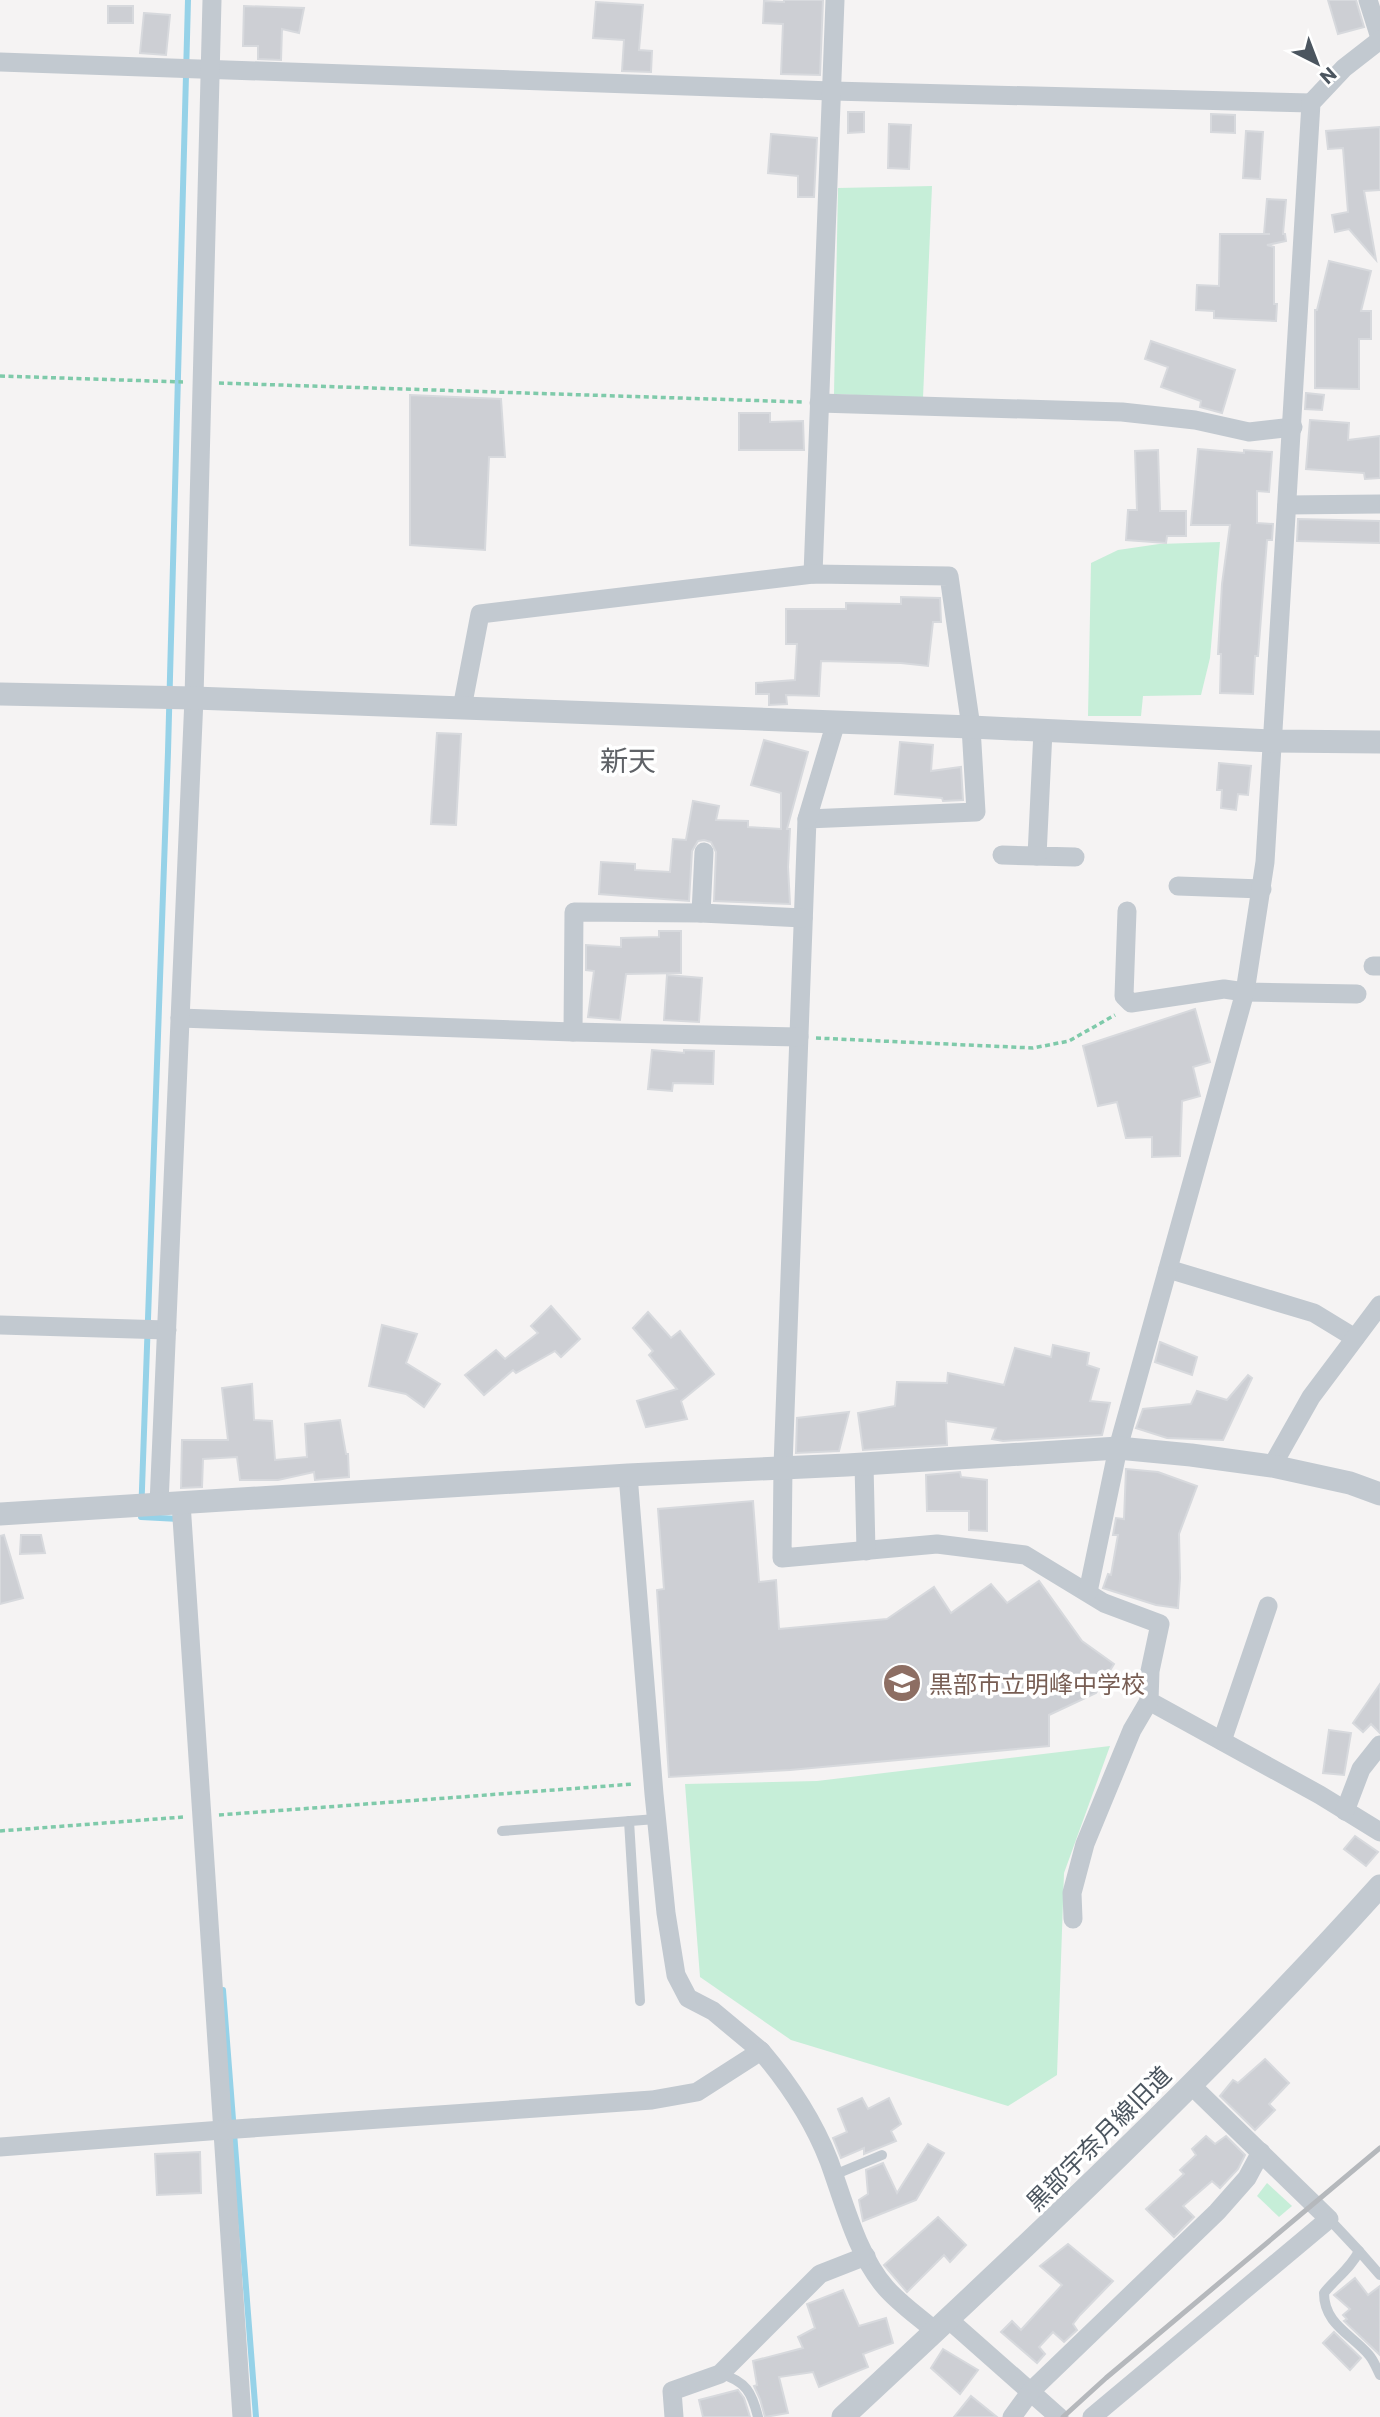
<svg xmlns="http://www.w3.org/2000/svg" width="1380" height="2417" font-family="Commissioner,'Noto Sans JP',sans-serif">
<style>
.green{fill:#c6eed8}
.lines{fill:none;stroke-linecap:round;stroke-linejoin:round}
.stream{stroke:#96d2e8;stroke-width:6}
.building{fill:#cdcfd4;stroke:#d7d9dd;stroke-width:2}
.path{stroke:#7fcaaa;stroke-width:3.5;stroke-dasharray:5 3.5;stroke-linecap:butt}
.service{stroke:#c2c9d0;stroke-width:10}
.minor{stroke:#c2c9d0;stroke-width:19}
.tertiary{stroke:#c2c9d0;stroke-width:23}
.rail{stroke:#b5b8bc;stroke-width:5}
.labels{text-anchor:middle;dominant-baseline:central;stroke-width:7;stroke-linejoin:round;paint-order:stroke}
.education-label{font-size:24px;fill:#785e54;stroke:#fff;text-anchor:start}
.street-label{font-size:24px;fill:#4b555f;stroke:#fff}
.quarter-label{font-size:28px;fill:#5f6267;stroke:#fff}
</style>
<rect width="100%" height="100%" fill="#f5f3f3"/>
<!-- green -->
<g class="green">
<polygon points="932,186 923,398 834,394 838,188"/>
<polygon points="1220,542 1210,658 1201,695 1143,696 1141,716 1088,716 1091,563 1118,550 1159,544"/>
<polygon points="1110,1746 1064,1873 1057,2075 1008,2106 791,2040 700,1977 685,1784 817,1781"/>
<polygon points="1267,2183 1292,2206 1279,2217 1257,2196"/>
</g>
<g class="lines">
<!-- stream -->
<g class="stream">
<polyline points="179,1519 141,1517 168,752 188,0"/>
<polyline points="223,1990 256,2417"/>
</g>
</g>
<!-- building -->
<g class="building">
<polygon points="784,0 823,0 820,75 781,74 783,24 763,23 764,1 784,2"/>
<polygon points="1328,0 1356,0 1364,27 1338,34"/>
<polygon points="596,2 643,5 639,50 652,51 651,72 622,71 624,40 593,38"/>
<rect x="108" y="6" width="25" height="17"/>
<polygon points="244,6 304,8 299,33 282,29 281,60 258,59 258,46 243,46"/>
<polygon points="144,13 170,15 166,55 140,53"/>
<polygon points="848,112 864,112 864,132 848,133"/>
<polygon points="1211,114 1235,115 1235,133 1211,132"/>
<polygon points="889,124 911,125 909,169 888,168"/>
<polygon points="1380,127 1380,190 1364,191 1376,260 1349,229 1335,232 1332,215 1348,212 1343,148 1328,149 1326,131"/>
<polygon points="1246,131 1263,132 1260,179 1243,178"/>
<polygon points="771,134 817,138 814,197 798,197 798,176 768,173"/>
<polygon points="1267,199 1286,200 1283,234 1285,234 1286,241 1267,245 1274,247 1274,304 1277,304 1276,321 1214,318 1214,311 1196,310 1197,285 1219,286 1220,234 1270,234 1264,234"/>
<polygon points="1329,261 1371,271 1361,311 1371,311 1371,339 1359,339 1359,389 1315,388 1315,310 1317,310"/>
<polygon points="1151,341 1235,370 1222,413 1200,407 1201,401 1161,387 1168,367 1145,359"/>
<polygon points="1306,393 1324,395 1322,410 1305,409"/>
<polygon points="410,395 501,399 505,457 489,457 485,550 410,545"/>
<polygon points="739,413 770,413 770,422 803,421 804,450 739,450"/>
<polygon points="1310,420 1349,423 1348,440 1380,436 1380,478 1365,479 1364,473 1306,469"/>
<polygon points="1198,449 1244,453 1244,450 1272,452 1269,492 1257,491 1257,523 1273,524 1272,540 1267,540 1258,656 1255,656 1253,694 1220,693 1221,654 1218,654 1222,584 1230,525 1191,525"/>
<polygon points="1158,450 1160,511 1186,511 1186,536 1167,536 1166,543 1126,540 1128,510 1137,510 1135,451"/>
<polygon points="1298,519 1380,521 1380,543 1297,541"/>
<polygon points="901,597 940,598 941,622 933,622 928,666 901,663 821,661 819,696 786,695 787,704 769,705 769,694 756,694 756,683 795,680 797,644 786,644 786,609 846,609 846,603 901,604"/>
<polygon points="437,733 461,734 456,825 431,824"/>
<polygon points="764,740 808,752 787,829 790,829 788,867 790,904 714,901 716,852 711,842 704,840 698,841 692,851 689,901 599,894 601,862 635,864 635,870 670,872 673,839 686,840 693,801 719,806 716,820 748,821 748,827 781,829 781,793 751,785"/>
<polygon points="900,742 933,745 931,771 961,767 963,800 943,801 942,798 895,794"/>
<polygon points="1219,763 1251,766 1248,795 1238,794 1236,810 1221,808 1222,790 1217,790"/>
<polygon points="659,931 681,931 681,973 626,974 620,1020 588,1017 594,971 586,970 586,945 621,947 621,938 659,937"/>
<polygon points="667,975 702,978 699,1022 664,1020"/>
<polygon points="1195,1009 1210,1062 1193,1067 1200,1096 1182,1101 1180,1156 1152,1157 1152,1137 1126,1138 1117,1102 1098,1106 1083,1046"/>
<polygon points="652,1050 684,1053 684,1050 714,1051 713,1084 673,1083 672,1091 648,1089"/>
<polygon points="551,1306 580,1339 561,1357 555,1351 516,1373 513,1370 484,1395 465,1375 496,1350 505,1359 538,1333 531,1326"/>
<polygon points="648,1312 671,1338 680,1331 714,1374 681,1401 687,1419 646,1427 637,1401 677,1389 649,1355 653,1351 633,1328"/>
<polygon points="382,1325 417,1334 406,1363 440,1384 424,1407 406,1394 369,1386"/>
<polygon points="1160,1342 1197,1357 1192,1375 1155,1362"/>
<polygon points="1053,1345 1089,1353 1087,1365 1099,1369 1090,1401 1110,1403 1102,1435 1003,1441 992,1439 996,1428 946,1421 947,1445 863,1450 858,1413 895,1406 897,1382 947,1383 948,1373 1004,1385 1015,1348 1051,1357"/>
<polygon points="1248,1375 1252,1378 1223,1440 1167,1438 1136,1428 1143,1409 1191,1404 1197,1391 1227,1400"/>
<polygon points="252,1384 254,1420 272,1421 275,1460 307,1457 305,1424 340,1420 346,1454 348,1454 349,1477 315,1480 314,1472 278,1480 240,1480 237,1457 203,1459 202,1487 181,1488 182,1440 228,1440 222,1388"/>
<polygon points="849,1412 839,1451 796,1453 797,1418"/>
<polygon points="1126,1469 1158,1472 1197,1486 1179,1534 1180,1578 1178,1608 1156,1605 1103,1588 1108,1574 1111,1575 1118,1535 1113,1535 1116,1518 1124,1519"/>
<polygon points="960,1472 961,1477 987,1480 987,1531 969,1530 969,1511 927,1511 926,1475"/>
<polygon points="753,1501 759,1582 776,1580 779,1629 887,1619 934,1587 951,1613 991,1584 1007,1603 1039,1581 1082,1641 1114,1664 1096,1693 1049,1715 1049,1746 790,1770 669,1777 657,1590 664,1589 658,1509"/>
<polygon points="4,1535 23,1598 0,1604 0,1536"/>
<polygon points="21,1535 41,1535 45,1553 20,1554"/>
<polygon points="1380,1684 1380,1733 1371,1724 1363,1732 1353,1723"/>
<polygon points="1329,1730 1351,1733 1344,1775 1323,1773"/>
<polygon points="1355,1836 1378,1852 1366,1866 1344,1849"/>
<polygon points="1265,2059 1289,2083 1269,2104 1275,2110 1255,2130 1220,2096 1233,2080 1238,2083"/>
<polygon points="862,2098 868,2109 889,2098 901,2124 891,2131 896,2141 864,2154 864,2148 841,2158 833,2138 847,2132 838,2109"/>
<polygon points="1206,2136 1215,2144 1226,2136 1245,2155 1238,2169 1220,2188 1212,2181 1183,2206 1194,2217 1174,2237 1146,2209 1184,2174 1180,2170 1196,2155 1192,2149"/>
<polygon points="928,2144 944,2153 916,2200 863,2221 859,2200 868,2194 866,2170 883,2163 897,2193"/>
<polygon points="200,2152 201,2193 157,2195 155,2154"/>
<polygon points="938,2217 966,2245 950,2262 944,2255 907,2292 884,2265"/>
<polygon points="1068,2244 1113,2281 1080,2315 1073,2324 1077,2330 1064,2342 1053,2332 1039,2347 1045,2354 1037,2363 1001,2332 1012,2321 1021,2330 1062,2285 1040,2266"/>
<polygon points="1355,2278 1368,2295 1380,2286 1380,2355 1344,2321 1347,2319 1343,2315 1350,2309 1334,2295"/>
<polygon points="843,2290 859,2326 886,2318 893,2343 863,2354 868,2367 819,2387 813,2372 779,2377 788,2413 765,2417 760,2399 754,2386 757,2385 753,2361 803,2348 798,2337 815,2328 807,2304"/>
<polygon points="1334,2332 1361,2358 1350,2370 1323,2343"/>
<polygon points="943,2349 978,2370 960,2394 931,2368"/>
<polygon points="738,2390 744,2398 750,2417 703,2417 699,2400"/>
<polygon points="971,2396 997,2417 954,2417"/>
</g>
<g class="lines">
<!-- path -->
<g class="path">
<polyline points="0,376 183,382"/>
<polyline points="219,383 802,402"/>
<polyline points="816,1038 1033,1048 1069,1041 1115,1015"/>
<polyline points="219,1815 634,1784"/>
<polyline points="0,1831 183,1817"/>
</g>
<!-- service -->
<g class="service">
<polyline points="629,1821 640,2001"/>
<polyline points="502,1831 656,1819"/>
<polyline points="834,2175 882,2155"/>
<path d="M1329,2219L1359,2251C1351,2268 1336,2278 1324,2293C1324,2324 1351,2334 1369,2355C1374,2361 1377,2369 1380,2375"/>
<polyline points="1359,2251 1380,2275"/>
<path d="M721,2374C746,2381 752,2393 758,2417"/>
</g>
<!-- minor -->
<g class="minor">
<polyline points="1368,0 1380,38"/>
<polyline points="0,62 832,91 1311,103"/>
<polyline points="819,403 1122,412 1195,420 1249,432 1293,427"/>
<polyline points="1287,505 1380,504"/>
<polyline points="813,574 835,0"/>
<polyline points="462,708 480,614 813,574 949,576 971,727 976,812 807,819 783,1466 782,1558 937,1544 1025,1555 1104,1603 1160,1624 1150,1671 1149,1701 1320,1795 1380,1832"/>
<polyline points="1043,731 1037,856 1075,857"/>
<polyline points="807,819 836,722"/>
<polyline points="1002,855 1037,856"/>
<polyline points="1178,886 1262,889"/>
<polyline points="1127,911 1124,996 1131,1003 1224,989 1245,992 1357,994"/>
<polyline points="701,913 704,852"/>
<polyline points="1373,966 1380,966"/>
<polyline points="180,1018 573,1032"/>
<polyline points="799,1037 573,1032 574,912 701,913 803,918"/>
<polyline points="1168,1269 1314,1313 1355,1338"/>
<polyline points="0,1325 167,1330"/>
<polyline points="864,1464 866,1551"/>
<polyline points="1272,1466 1311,1397 1380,1305"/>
<polyline points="628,1475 654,1794 666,1913 676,1975 688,1998 713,2011 761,2051"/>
<polyline points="181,1503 242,2417"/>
<polyline points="159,1504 194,698 212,0"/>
<polyline points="1088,1592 1118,1448 1245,992 1265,862 1311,103 1344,68 1380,40"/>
<polyline points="1222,1741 1268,1606"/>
<polyline points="1345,1811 1361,1769 1380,1745"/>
<polyline points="1073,1919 1072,1893 1085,1844 1132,1730 1149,1701"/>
<path d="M0,2147L222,2130L652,2100L697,2092L761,2051C789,2084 813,2120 829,2161C844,2202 857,2255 886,2288C900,2304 919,2317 935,2331"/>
<polyline points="948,2319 1059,2417"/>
<polyline points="674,2417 672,2391 720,2374 820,2274 866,2256"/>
<polyline points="1012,2417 1031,2391 1217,2212 1247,2178 1261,2152"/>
<polyline points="1092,2417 1329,2219 1190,2084"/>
</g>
<!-- tertiary -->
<g class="tertiary">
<polyline points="0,694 194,698 971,727 1273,741 1380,742"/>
<polyline points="0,1514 628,1475 847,1465 1118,1448 1191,1455 1272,1466 1350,1483 1380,1494"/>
<path d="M843,2417C1027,2246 1212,2073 1380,1886"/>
</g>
<!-- rail -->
<polyline class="rail" points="1063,2417 1106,2378 1380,2148"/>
</g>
<!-- icons -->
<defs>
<symbol id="school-disc" viewBox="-11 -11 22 22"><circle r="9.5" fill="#8d6e63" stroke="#fff"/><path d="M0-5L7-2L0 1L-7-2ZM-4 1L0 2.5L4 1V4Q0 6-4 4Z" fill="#fff"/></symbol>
</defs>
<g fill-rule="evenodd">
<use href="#school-disc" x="880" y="1661" width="44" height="44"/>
</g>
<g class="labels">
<!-- education labels -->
<g class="education-label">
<text x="929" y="1683">黒部市立明峰中学校</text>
</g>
<!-- street labels -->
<g class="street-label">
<text transform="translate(1098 2138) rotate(-45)">黒部宇奈月線旧道</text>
</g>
<!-- quarter labels -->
<g class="quarter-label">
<text x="628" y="760">新天</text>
</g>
</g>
<!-- north arrow -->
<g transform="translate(1317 63) rotate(138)" stroke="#ffffff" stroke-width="5" paint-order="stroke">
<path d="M0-5L12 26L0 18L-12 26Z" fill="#4b555f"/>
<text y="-10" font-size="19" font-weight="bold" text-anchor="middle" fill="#4b555f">N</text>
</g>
</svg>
